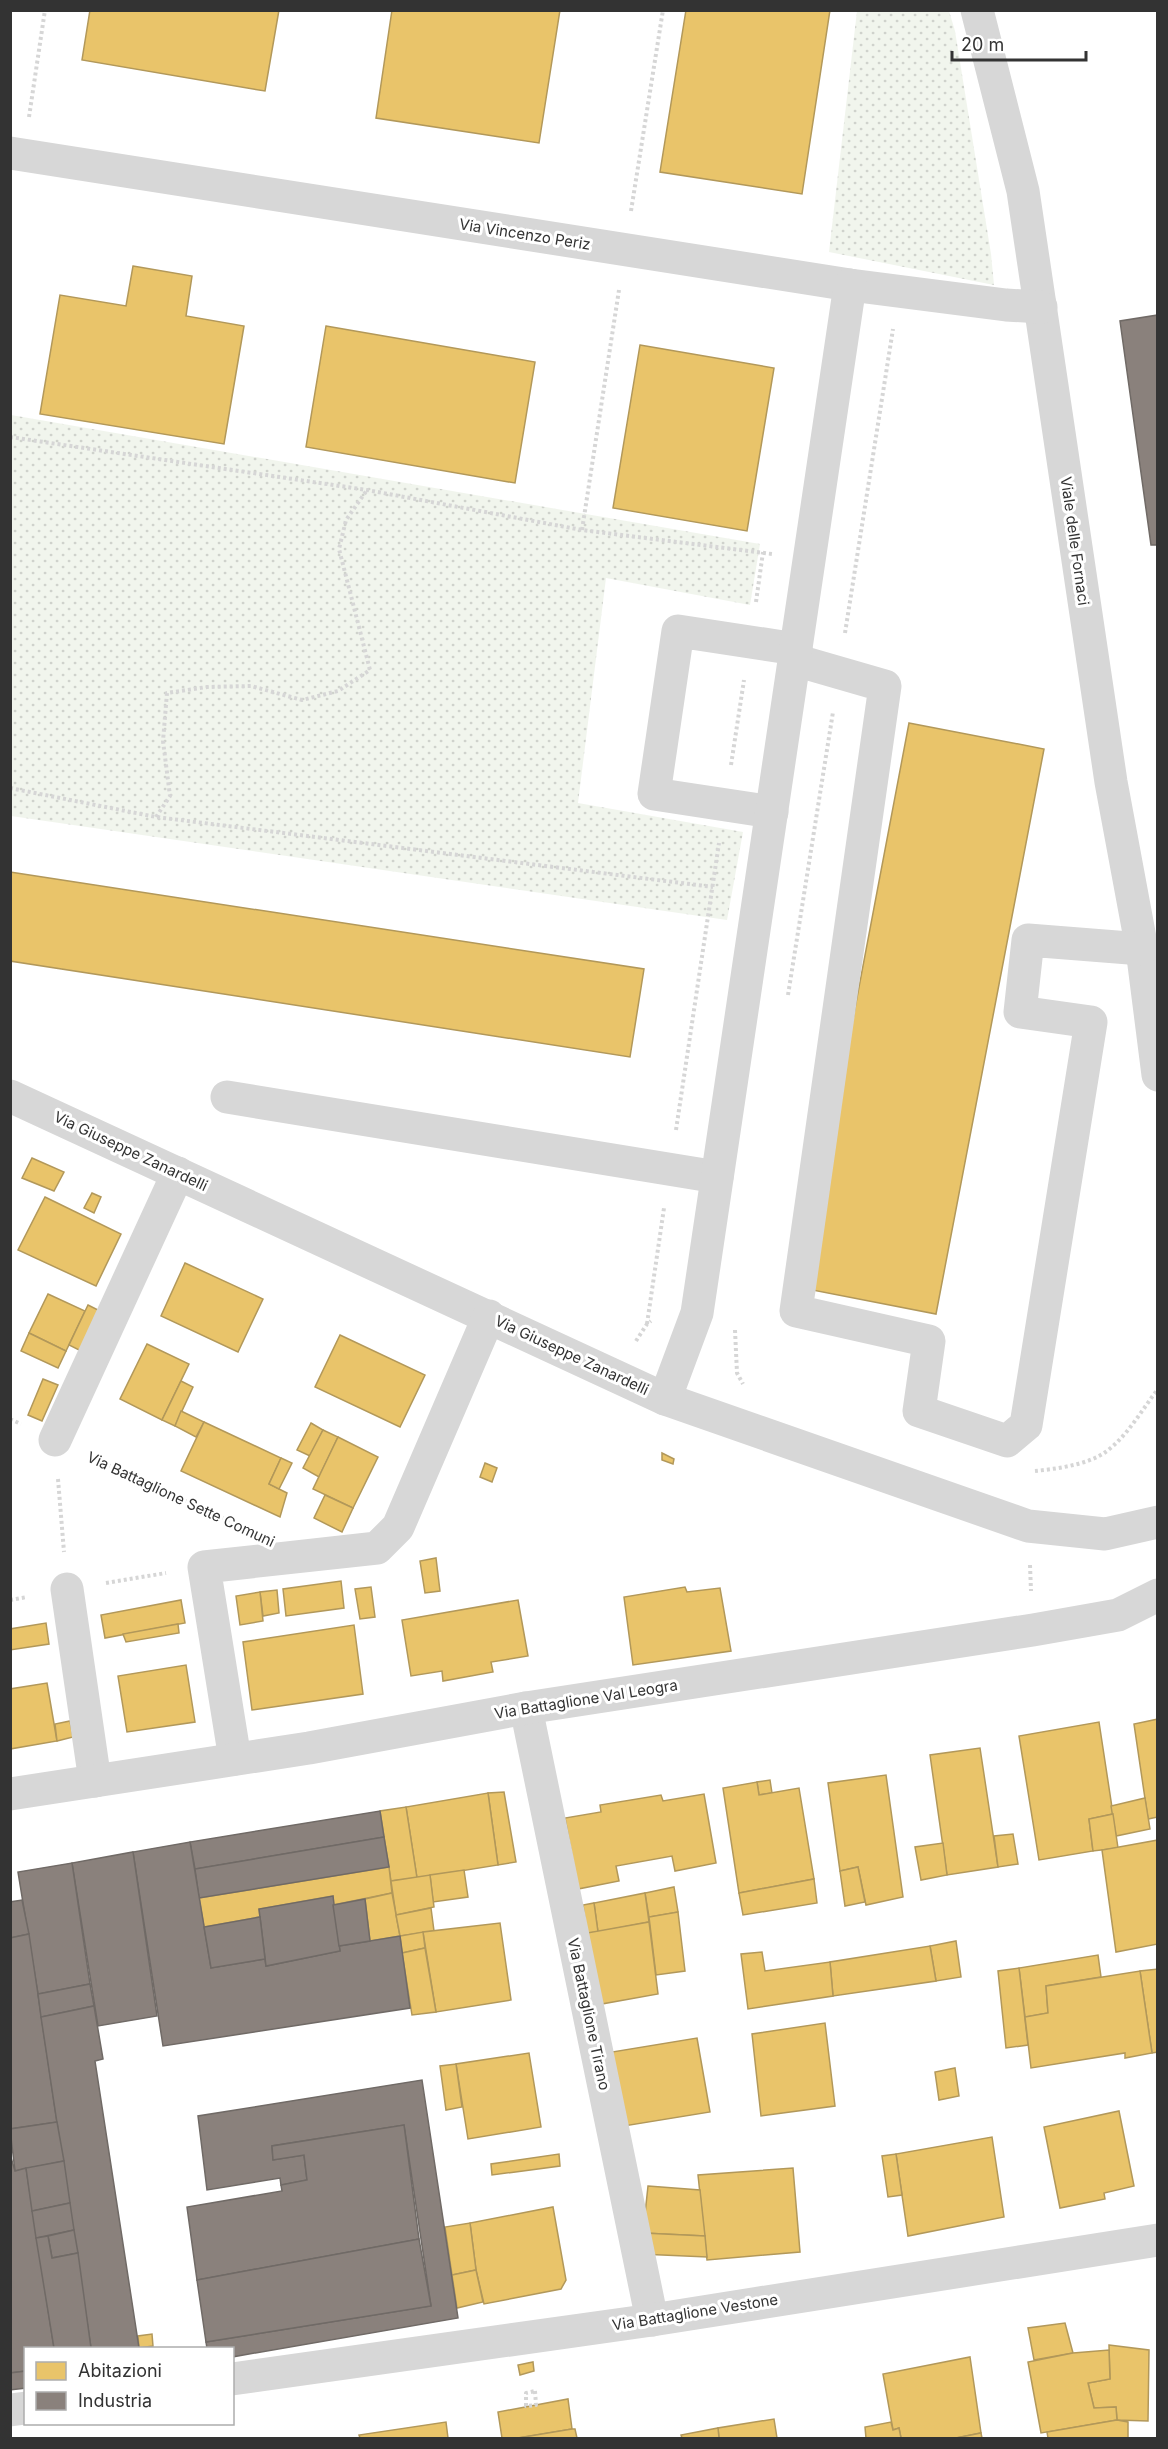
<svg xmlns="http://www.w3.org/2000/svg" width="1168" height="2449" font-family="Inter,sans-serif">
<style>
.park{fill:url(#park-dots)}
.homes{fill:#e9c46a;stroke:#b2985a;stroke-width:1.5}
.industry{fill:#8a817c;stroke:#706a66;stroke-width:1.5}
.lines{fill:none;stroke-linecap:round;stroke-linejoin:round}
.path{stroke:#d6d6d6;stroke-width:4;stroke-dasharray:3 3;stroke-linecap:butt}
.minor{stroke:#d7d7d7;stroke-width:33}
.labels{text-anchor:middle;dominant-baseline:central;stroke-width:6;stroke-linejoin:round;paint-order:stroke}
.street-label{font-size:15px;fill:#333;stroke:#fff}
</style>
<defs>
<pattern id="park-dots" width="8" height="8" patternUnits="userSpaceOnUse" patternTransform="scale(1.5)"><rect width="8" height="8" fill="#f1f5ed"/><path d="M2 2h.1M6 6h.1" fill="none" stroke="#cfd2cc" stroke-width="1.8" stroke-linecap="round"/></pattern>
</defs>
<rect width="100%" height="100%" fill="#fff"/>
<!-- park -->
<g class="park">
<polygon points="857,11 949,11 955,31 991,254 994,285 829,252"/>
<polygon points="11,415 760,544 750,605 606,578 578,803 743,832 727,920 11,816"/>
</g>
<!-- homes -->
<g class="homes">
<polygon points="90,10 279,10 265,91 82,60"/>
<polygon points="392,10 560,10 539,143 376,118"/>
<polygon points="686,10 830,10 802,194 660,172"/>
<polygon points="133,266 192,276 186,316 244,326 224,444 40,414 60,295 126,306"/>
<polygon points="326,326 535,362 515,483 306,447"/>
<polygon points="640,345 774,368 747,531 613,508"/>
<polygon points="909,723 1044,749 936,1314 802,1288"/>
<polygon points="10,872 644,969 630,1057 10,961"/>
<polygon points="32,1158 64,1172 54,1191 22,1178"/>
<polygon points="92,1193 101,1197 94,1213 84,1208"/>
<polygon points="45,1197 121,1234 96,1286 18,1250"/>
<polygon points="185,1263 263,1299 238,1352 161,1316"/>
<polygon points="48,1294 85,1311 66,1351 29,1333"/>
<polygon points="88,1305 108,1315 89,1355 69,1345"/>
<polygon points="29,1333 66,1351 58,1368 21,1351"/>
<polygon points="340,1335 425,1375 400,1427 315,1387"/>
<polygon points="147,1344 189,1364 162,1420 120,1399"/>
<polygon points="43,1379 58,1385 42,1421 28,1415"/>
<polygon points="181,1381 193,1387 175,1426 162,1420"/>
<polygon points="181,1411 204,1422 196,1437 175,1426"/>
<polygon points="204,1422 281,1458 269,1484 287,1493 280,1517 181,1471"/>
<polygon points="311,1423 323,1430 310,1456 297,1450"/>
<polygon points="323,1430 338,1437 319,1477 303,1468"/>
<polygon points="338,1437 378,1457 353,1508 313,1489"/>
<polygon points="662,1453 674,1459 673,1464 662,1460"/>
<polygon points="281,1458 292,1463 279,1489 269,1484"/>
<polygon points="485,1463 497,1468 492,1482 480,1477"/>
<polygon points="325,1495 353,1508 342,1532 314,1518"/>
<polygon points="436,1558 440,1591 425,1593 420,1561"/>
<polygon points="341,1581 344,1608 286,1616 283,1589"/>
<polygon points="371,1587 375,1617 360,1619 355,1589"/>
<polygon points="685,1587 687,1592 720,1588 731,1651 633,1665 624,1597"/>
<polygon points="277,1590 279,1613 263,1616 260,1592"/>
<polygon points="260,1592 263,1621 240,1625 236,1596"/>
<polygon points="181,1600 185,1623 105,1638 101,1615"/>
<polygon points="518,1600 528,1656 491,1662 493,1672 443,1681 442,1671 411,1676 402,1620"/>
<polygon points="46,1623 49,1644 10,1650 10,1629"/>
<polygon points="178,1624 179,1633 126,1642 123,1634"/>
<polygon points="354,1625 363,1694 252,1710 243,1642"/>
<polygon points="186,1665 195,1722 127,1732 118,1676"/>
<polygon points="47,1683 57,1741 10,1749 10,1689"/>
<polygon points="1158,1719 1158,1817 1148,1819 1134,1724"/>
<polygon points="70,1721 73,1737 57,1741 55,1724"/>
<polygon points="1099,1722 1113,1814 1089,1819 1093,1851 1039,1860 1019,1736"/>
<polygon points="980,1748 998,1867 947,1875 930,1755"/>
<polygon points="886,1775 903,1897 866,1905 858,1867 840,1871 828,1783"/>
<polygon points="770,1780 772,1793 759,1795 757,1782"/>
<polygon points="757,1782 759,1795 799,1788 814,1879 739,1893 723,1788"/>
<polygon points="504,1792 516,1862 498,1865 488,1793"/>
<polygon points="488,1793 498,1865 417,1878 406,1807"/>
<polygon points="704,1794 716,1863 675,1871 672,1856 616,1866 619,1881 578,1889 565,1818 601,1812 600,1805 661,1795 663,1801"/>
<polygon points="1145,1798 1150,1829 1116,1836 1111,1806"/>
<polygon points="406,1807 417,1878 391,1881 380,1811"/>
<polygon points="1113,1814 1118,1848 1093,1851 1089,1819"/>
<polygon points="1013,1834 1018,1864 998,1867 994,1836"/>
<polygon points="1158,1840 1158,1944 1116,1952 1102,1850"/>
<polygon points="943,1843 947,1875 921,1880 915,1847"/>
<polygon points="389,1867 392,1893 333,1905 333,1896 259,1909 260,1917 204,1927 199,1898"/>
<polygon points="858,1867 865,1902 845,1906 840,1871"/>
<polygon points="464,1870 468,1897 433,1902 430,1875"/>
<polygon points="430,1875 434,1907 396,1915 391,1881"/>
<polygon points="814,1879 817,1903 743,1915 739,1893"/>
<polygon points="674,1887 678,1912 649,1917 645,1893"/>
<polygon points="392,1893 400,1936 370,1941 365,1899"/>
<polygon points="645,1893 649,1922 598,1932 594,1903"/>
<polygon points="594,1903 598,1932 587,1933 583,1905"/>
<polygon points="431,1908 434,1931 400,1936 396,1915"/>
<polygon points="678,1912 685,1971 656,1975 649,1917"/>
<polygon points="649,1922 658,1994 596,2005 587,1933"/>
<polygon points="500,1923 511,2000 436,2012 423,1932"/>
<polygon points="423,1932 425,1948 402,1953 400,1936"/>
<polygon points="956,1941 961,1977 936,1981 930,1946"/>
<polygon points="930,1946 936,1981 833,1996 830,1962"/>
<polygon points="425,1948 436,2012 412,2015 402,1953"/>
<polygon points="762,1952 765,1971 830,1962 833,1996 748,2009 741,1954"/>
<polygon points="1098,1955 1101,1977 1046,1986 1048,2013 1025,2017 1019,1968"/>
<polygon points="1019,1968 1028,2045 1006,2048 998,1971"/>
<polygon points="1158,1969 1158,2052 1152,2053 1140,1971"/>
<polygon points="1140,1971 1152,2053 1125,2058 1125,2053 1031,2068 1025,2017 1048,2013 1046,1986"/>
<polygon points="825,2023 835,2106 761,2116 752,2034"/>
<polygon points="697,2038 710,2112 624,2126 612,2052"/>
<polygon points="529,2053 541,2127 468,2139 456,2064"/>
<polygon points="456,2064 462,2107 446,2110 440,2066"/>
<polygon points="955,2068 959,2096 939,2100 935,2072"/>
<polygon points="1119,2111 1134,2186 1104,2193 1105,2199 1060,2208 1044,2127"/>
<polygon points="992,2137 1004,2217 908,2236 896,2154"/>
<polygon points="559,2154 560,2166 492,2175 491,2164"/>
<polygon points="896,2154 902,2195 888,2197 882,2156"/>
<polygon points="793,2168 800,2252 707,2260 698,2175"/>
<polygon points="648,2186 700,2190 705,2236 643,2233"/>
<polygon points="553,2207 566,2280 561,2289 484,2304 476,2270 470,2223"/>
<polygon points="470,2223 476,2270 452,2275 445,2227"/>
<polygon points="643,2233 705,2236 707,2257 640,2254"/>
<polygon points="476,2270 483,2302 457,2308 452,2275"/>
<polygon points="1065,2323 1073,2353 1034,2360 1028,2328"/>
<polygon points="152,2334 153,2346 139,2348 138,2336"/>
<polygon points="1109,2345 1149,2350 1148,2421 1117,2420 1116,2407 1094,2408 1088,2383 1110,2379"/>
<polygon points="1109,2350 1110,2379 1088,2383 1094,2408 1116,2407 1117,2420 1041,2433 1028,2362 1073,2353"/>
<polygon points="970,2357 981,2433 956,2438 901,2438 899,2428 893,2430 883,2374"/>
<polygon points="533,2362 534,2371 520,2375 518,2365"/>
<polygon points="568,2399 572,2429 518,2438 502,2438 498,2412"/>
<polygon points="774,2419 777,2438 719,2438 718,2428"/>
<polygon points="1117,2420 1128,2422 1128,2438 1048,2438 1047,2432"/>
<polygon points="446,2422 448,2438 360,2438 359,2435"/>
<polygon points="891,2422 893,2430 899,2428 901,2438 866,2438 865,2427"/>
<polygon points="718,2428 719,2438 682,2438 681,2435"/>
<polygon points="572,2429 575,2429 577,2438 518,2438"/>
<polygon points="981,2433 982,2438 956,2438"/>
</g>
<!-- industry -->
<g class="industry">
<polygon points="1158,315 1158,545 1151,545 1120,321"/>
<polygon points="380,1811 384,1837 195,1869 190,1842"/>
<polygon points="384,1837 389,1867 199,1898 195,1869"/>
<polygon points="190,1842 211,1968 265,1959 266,1966 340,1951 339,1946 400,1936 410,2008 163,2046 133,1852"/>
<polygon points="133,1852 157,2016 98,2026 72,1863"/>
<polygon points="72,1863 90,1984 38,1994 18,1872"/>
<polygon points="333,1896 340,1951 266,1966 259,1909"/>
<polygon points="365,1899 370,1941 339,1946 333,1905"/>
<polygon points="22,1900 29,1934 10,1938 10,1902"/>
<polygon points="260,1917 265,1959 211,1968 204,1927"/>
<polygon points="29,1934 57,2122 10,2129 10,1938"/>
<polygon points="90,1984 94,2006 41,2017 38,1994"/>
<polygon points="94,2006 103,2059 95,2061 139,2348 91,2348 41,2017"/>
<polygon points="422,2080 458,2318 232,2357 232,2348 207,2348 206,2342 431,2306 404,2125 272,2146 273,2160 304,2155 307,2180 281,2185 280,2178 207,2190 198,2116"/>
<polygon points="57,2122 64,2161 15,2171 10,2129"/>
<polygon points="404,2125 419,2239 197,2280 187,2207 282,2191 281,2185 307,2180 304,2155 273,2160 272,2146"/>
<polygon points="10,2154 15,2171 26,2168 54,2348 26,2348 26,2371 10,2373"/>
<polygon points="64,2161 70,2203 32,2211 26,2168"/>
<polygon points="70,2203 74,2230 36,2238 32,2211"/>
<polygon points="74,2230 78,2253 52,2258 48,2236"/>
<polygon points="48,2236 52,2258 78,2253 91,2348 54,2348 36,2238"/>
<polygon points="419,2239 431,2306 206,2342 197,2280"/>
<polygon points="26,2371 26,2388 10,2390 10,2373"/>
</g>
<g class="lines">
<!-- path -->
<g class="path">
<polyline points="29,117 45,10"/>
<polyline points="631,211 663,10"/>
<polyline points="10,437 367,490 582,530 772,554"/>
<polyline points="582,530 619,290"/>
<polyline points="756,602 763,552"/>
<polyline points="845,633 893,329"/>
<polyline points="731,765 744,680"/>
<polyline points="10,788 156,817 713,887"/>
<polyline points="156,817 170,796 163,741 167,693 207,687 251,686 302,700 338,691 370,670 339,549 346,520 367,490"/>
<polyline points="788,995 833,712"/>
<polyline points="676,1130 719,843"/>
<polyline points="647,1324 664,1208"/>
<polyline points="735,1330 737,1373 743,1384"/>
<polyline points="636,1341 647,1324 651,1321"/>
<polyline points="10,1419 21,1424"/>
<polyline points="91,1457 233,1523"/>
<path d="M1035,1471C1054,1469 1077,1466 1095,1458C1122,1446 1140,1412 1158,1389"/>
<polyline points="58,1479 64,1552"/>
<polyline points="1030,1565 1031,1591"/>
<polyline points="106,1583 166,1573"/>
<polyline points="10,1600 27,1597"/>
<polygon points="535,2391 536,2405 526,2406 526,2393"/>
</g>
<!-- minor -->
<g class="minor">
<polyline points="977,10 1023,191 1111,782 1142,949 1158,1075"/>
<polyline points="10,153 850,285 1006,305 1041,307"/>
<polyline points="795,660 885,686 796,1311 929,1341 919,1411 1007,1441 1026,1425 1091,1022 1020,1012 1028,940 1142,949"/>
<polyline points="772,812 654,794 678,631 796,649"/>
<polyline points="10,1096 665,1399 1028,1526 1105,1534 1158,1522"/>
<polyline points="227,1097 717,1177"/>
<polyline points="665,1399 697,1313 850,285"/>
<polyline points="55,1440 178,1173"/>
<polyline points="67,1589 95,1781"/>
<polyline points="526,1708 652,2320"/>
<polyline points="235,1759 204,1567 377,1548 398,1527 489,1316"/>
<polyline points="10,1794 309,1748 526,1708 1033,1630 1118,1615 1158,1595"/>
<polyline points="232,2379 652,2320 1158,2240"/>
<polyline points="10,2410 26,2408"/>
</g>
</g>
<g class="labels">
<!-- street labels -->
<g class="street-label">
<text transform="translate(525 234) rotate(9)">Via Vincenzo Periz</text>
<text transform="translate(1075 541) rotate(82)">Viale delle Fornaci</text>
<text transform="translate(131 1151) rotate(25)">Via Giuseppe Zanardelli</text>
<text transform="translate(572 1355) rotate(25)">Via Giuseppe Zanardelli</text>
<text transform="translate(181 1499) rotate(25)">Via Battaglione Sette Comuni</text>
<text transform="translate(586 1699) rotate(-9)">Via Battaglione Val Leogra</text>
<text transform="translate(589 2014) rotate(78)">Via Battaglione Tirano</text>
<text transform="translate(695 2312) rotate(-9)">Via Battaglione Vestone</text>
</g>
</g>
<!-- border -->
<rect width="1168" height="2449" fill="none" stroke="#333333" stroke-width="24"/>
<!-- legend -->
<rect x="24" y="2347" width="210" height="78" fill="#ffffff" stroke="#adadad" stroke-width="1.5"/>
<rect x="36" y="2362" width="30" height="18" fill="#e9c46a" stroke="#adadad" stroke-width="1.5"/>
<text x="78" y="2377" font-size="18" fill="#333333">Abitazioni</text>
<rect x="36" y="2392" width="30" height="18" fill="#8a817c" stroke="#adadad" stroke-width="1.5"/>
<text x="78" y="2407" font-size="18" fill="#333333">Industria</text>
<!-- scale -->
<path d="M952 51v9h134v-9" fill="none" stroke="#333333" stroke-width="3"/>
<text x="961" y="51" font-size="18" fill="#333333" stroke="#ffffff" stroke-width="4.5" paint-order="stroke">20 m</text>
</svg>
